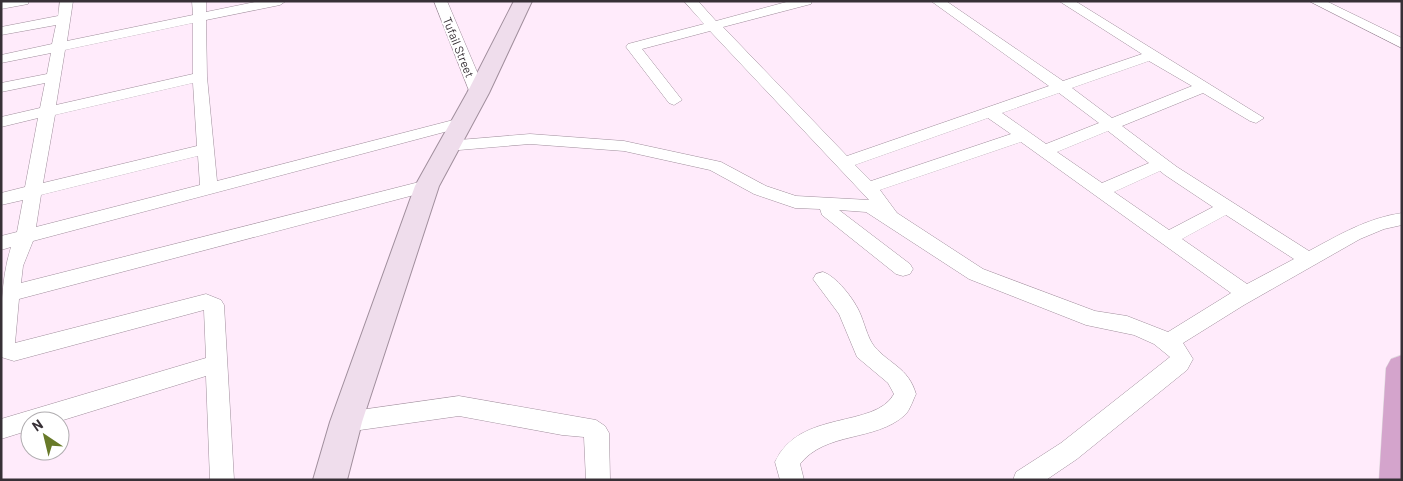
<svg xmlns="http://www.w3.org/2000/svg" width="1403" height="481" font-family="Barlow,sans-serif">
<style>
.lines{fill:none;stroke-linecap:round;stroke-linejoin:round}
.minor-casing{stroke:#a08e9c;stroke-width:1}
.secondary-casing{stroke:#a08e9c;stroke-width:2}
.trunk-casing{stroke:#dfdedf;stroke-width:1}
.minor{fill:#fff;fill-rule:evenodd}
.secondary{fill:#efddec;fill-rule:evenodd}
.trunk{fill:#d4a4cc;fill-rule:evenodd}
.labels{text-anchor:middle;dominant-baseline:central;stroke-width:4;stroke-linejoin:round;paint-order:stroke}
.far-street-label{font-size:12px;fill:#373036;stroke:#fff}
</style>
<rect width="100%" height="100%" fill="#ffebfb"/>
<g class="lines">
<defs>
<g id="minor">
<polygon points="1,1 29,1 28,4 1,9"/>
<path d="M60,1H73L67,41L193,15L192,1H206V12L260,1H286L280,5L206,20L207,77L217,181L461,118L469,123L467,126L33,241L23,266L21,283L427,180L433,182L436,186L433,190L19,299L15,343L206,294L221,300L224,305L234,480H210L206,376L60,421H30V430L1,439V419L206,358L204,310L14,361L1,357C1,320 0,282 11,247L1,250V236L17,232L23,200L1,205V193L25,187L38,118L1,127V117L40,108L45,83L1,92V83L47,74L51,53L1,63V55L52,44L56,25L1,35V27L58,16ZM193,23V74L56,105L65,50ZM193,83L197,146L43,183L55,115ZM198,156L200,185L36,227L41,195Z"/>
<polygon points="434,1 447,1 486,93 483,96 478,98 470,93"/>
<path d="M684,1H698L716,21L790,1H812L811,4L723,27L847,156L1049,86L931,1H946L1063,81L1142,54L1059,1H1075L1264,118L1256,123L1250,121L1203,93L1122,126L1177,167L1309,251C1339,235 1367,218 1402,213V225L1384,229L1360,239L1244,305L1183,343L1193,359L1187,370L1077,459L1046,480H1013L1016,472L1061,443L1170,357L1154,344L1134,335L1086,325L969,279L866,212L839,210L910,264L913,269L910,274L903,276L896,274L822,215L820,209L795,208L754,194L710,170L624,151L530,144L447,151L441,150L439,146L441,142L447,141L530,134L624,141L721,162L766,186L796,196L869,200L710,31L642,49L682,100L674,105L669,103L626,47L628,44L704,24ZM1149,61L1192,86L1112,118L1072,88ZM1059,93L1099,123L1046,144L1002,113ZM988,118L1011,134L871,181L855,165ZM1108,131L1149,163L1102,183L1057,152ZM1021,142L1231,293L1168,332L1127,316L1095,311L983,269L897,213L880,190ZM1160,171L1165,175L1213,207L1169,230L1114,192ZM1226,215L1294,259L1247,284L1182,239Z"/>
<polygon points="1309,1 1326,1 1402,38 1402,48"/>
<path d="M823,272C836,276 853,298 859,311C864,321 867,337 874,346C890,365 908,367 916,394C913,400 910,410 905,415C875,442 826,431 800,464L804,480H780L775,462C799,409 875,429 894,394L888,383L857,357L839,314L813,279L816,274Z"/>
<polygon points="459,396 596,420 605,426 609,433 610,480 586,480 584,437 562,435 459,416 346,432 338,429 334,422 338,415 346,412"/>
</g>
<polygon id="secondary" points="514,1 532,1 489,93 439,186 362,422 347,480 313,480 330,422 415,186 467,93"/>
<polygon id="trunk" points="1402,355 1402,480 1379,480 1386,368 1391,359"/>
</defs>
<!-- minor casing -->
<use href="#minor" class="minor-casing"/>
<!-- secondary casing -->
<use href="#secondary" class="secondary-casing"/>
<!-- trunk casing -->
<use href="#trunk" class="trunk-casing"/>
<!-- minor -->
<use href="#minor" class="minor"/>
<!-- secondary -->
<use href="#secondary" class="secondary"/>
<!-- trunk -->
<use href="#trunk" class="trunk"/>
</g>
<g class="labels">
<!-- far-street labels -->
<g class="far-street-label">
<text transform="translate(459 47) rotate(68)">Tufail Street</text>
</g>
</g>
<!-- border -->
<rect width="1403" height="481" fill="none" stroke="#373036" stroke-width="5"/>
<!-- north arrow -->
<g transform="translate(45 436) rotate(325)"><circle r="24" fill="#ffffff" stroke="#afacaf"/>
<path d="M0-4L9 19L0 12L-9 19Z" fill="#687a29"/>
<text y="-8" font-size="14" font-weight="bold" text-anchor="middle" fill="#373036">N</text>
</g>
</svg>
